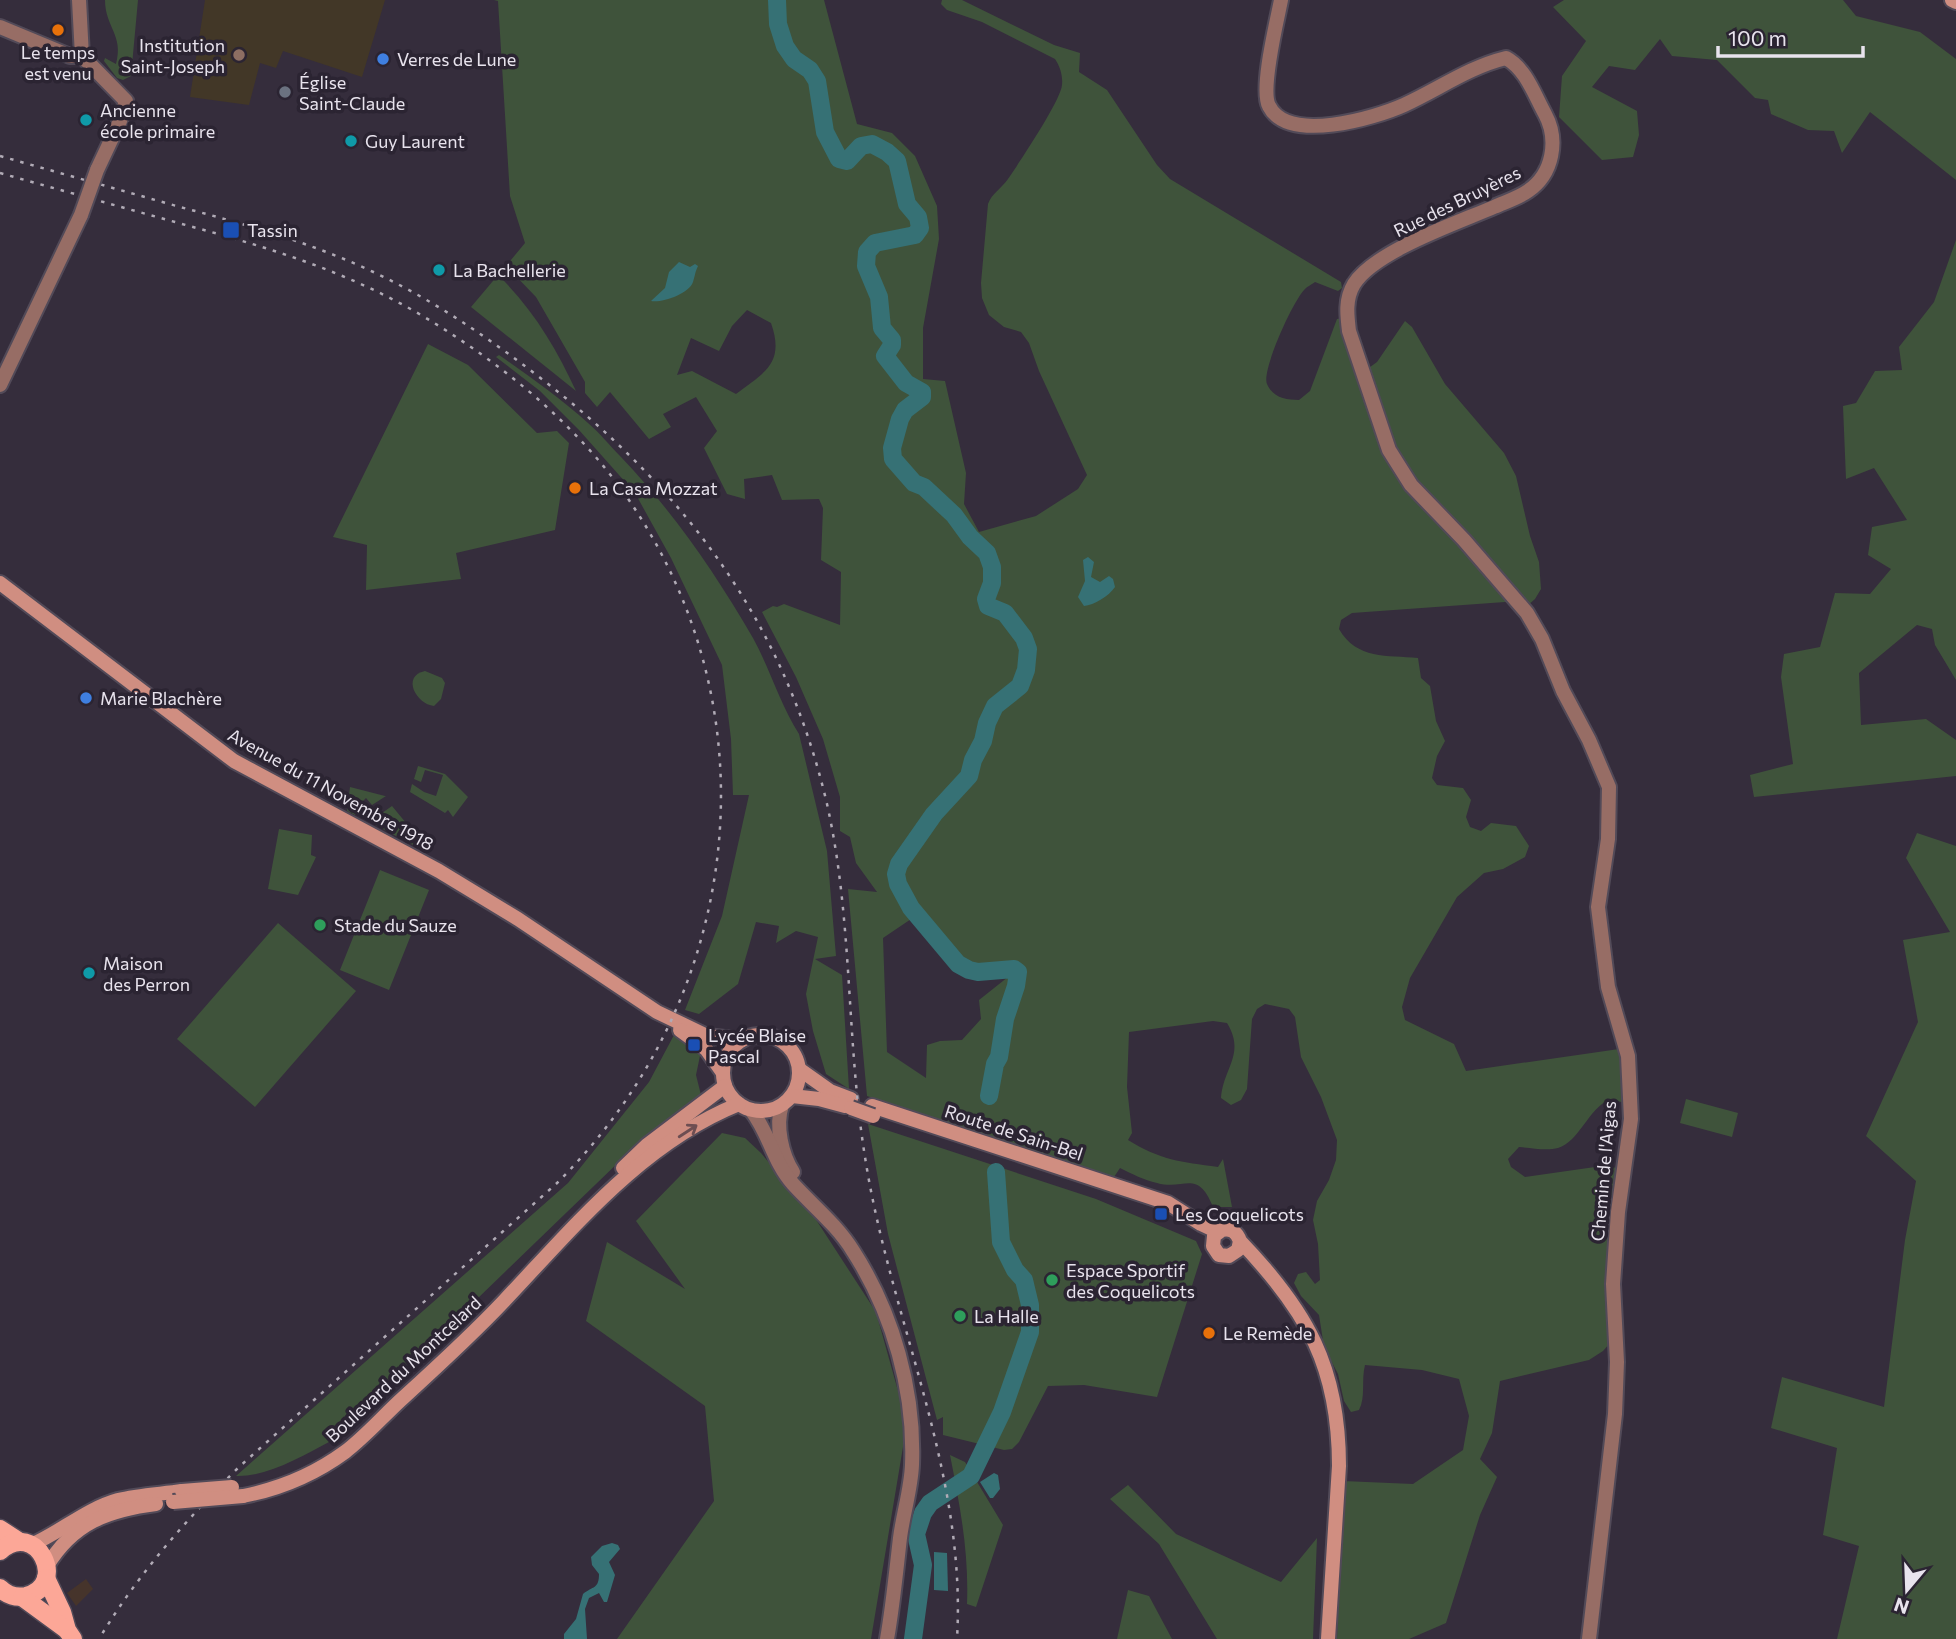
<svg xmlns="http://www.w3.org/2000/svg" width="1956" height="1639" font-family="Commissioner,sans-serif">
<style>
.industrial{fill:#46342b}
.education{fill:#423727}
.green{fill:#3f533b;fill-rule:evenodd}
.water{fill:#367175}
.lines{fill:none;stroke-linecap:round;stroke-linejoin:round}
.river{stroke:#367175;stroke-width:18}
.tertiary-casing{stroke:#524a58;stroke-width:18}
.secondary-casing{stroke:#524a58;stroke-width:18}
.primary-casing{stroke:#524a58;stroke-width:21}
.tertiary{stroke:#976d65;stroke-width:14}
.secondary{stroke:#d08e81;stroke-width:14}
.primary{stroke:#fca797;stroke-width:18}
.rail{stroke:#b1abb6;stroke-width:2.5;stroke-dasharray:3.5 7;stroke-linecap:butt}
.tertiary-bridge-casing{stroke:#524a58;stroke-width:18;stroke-linecap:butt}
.secondary-bridge-casing{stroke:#524a58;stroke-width:18;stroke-linecap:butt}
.tertiary-bridge{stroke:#976d65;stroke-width:14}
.secondary-bridge{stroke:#d08e81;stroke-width:14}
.oneway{stroke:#6d4e52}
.food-dot{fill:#e8710a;stroke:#2b2432;stroke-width:2.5}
.education-dot{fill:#8d6e63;stroke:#2b2432;stroke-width:2.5}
.shop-dot{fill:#3f7fe0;stroke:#2b2432;stroke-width:2.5}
.worship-dot{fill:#6b7280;stroke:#2b2432;stroke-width:2.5}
.culture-dot{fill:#0f9aa8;stroke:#2b2432;stroke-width:2.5}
.transit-dot{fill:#1a4fb4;stroke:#2b2432;stroke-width:2.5}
.leisure-dot{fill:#2e9e5b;stroke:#2b2432;stroke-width:2.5}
.labels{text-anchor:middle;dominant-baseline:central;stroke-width:7;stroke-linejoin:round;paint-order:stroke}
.poi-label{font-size:18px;fill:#e8e3ed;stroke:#2b2432;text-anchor:start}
.street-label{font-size:18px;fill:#e8e3ed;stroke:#2b2432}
</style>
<rect width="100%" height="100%" fill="#352d3c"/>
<!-- industrial -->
<polygon class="industrial" points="86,1579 93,1589 76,1606 67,1593"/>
<!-- education -->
<polygon class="education" points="205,0 385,0 362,77 283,51 276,68 260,63 249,105 190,97"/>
<!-- green -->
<g class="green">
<path d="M105,0H138L131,76L123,80L117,78L104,61L105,58L116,64C124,35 105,27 105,0Z"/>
<path d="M494,0H824L857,124L892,133L915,156L937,206L939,239L923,328V379L945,381L966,473L964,504L979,532L1036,516L1078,489L1087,475L1039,371L1029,343L1021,332L1004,327L989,315L982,298L981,283L988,204C992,193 1001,189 1008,179C1019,163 1061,100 1062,85C1063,76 1060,66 1055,59L982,22L947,10L941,4L942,0H962L1054,45L1080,53L1079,72L1107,90L1157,165L1170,179L1341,282L1342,288L1338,291L1315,282C1314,283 1307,287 1306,288C1294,298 1261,371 1267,384C1273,398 1286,400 1299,400L1310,391L1337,319L1343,318L1345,343L1359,375L1377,362L1405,321L1412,327L1445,384L1504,453L1516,476L1530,536L1539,562L1541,589L1535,599L1527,606L1505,602L1352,613L1341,620L1339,629C1357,660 1387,655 1418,658L1421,678L1430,686L1436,721L1445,741L1437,756L1432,778L1437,785L1463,788L1471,800L1466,817L1470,827L1481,831L1491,823L1516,826L1529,846L1525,857L1503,869L1484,873L1457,897L1410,978L1402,1007L1405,1020L1454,1044L1466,1071L1619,1049L1623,1065L1625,1103L1610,1099C1588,1109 1579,1142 1558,1148C1547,1151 1531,1148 1519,1147L1508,1159L1511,1167L1525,1177L1602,1166L1618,1168L1611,1342L1603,1351L1589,1360L1500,1381L1492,1433L1480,1459L1497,1477L1480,1515L1446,1623L1409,1639H1337L1343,1481L1413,1484L1463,1450L1469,1416L1459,1379L1422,1370L1365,1365C1361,1380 1366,1397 1359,1410L1351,1412L1344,1401L1338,1374L1324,1347L1319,1315L1301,1296L1294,1283L1298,1274L1306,1272L1315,1284L1320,1280L1318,1244L1313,1220L1317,1201L1329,1180L1336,1160L1337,1140L1321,1097L1301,1057L1295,1017L1289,1009L1265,1004L1257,1009L1252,1019L1247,1089L1241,1100L1231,1105L1221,1098C1223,1068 1246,1054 1227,1023L1213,1021L1129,1032L1127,1087L1132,1133L1128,1140C1160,1160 1181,1162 1218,1167L1223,1159L1232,1207H1213C1197,1168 1185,1191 1157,1183C1144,1180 1132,1174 1120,1168L1114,1177L867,1096L848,889L877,892L856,863L850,837L840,831V797L823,739L796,677L762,612L773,606L777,607L784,604L840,625L841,572L821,560L823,508L819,499L782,500L772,475L744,479L745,499L727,494L704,448L717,431L696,397L663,414L671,427L649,439L610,392L597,407L585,393V382L536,297L506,266L525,243L510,196L498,1ZM747,310L771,323C785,363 765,372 736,394L692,371L677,375L691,338L719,351L732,326ZM920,913C930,926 958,964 973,968C987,971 1002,964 1017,967L1019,979L1008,977L979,1000L981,1019L962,1040L940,1041L927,1045L926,1078L887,1052L883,938Z"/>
<polygon points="1564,0 1843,0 1856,16 1920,32 1956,59 1956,180 1870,112 1842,153 1834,131 1808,130 1771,114 1768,100 1755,98 1717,60 1672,56 1660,39 1635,70 1609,66 1592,87 1637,111 1639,135 1633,157 1602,160 1559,117 1562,76 1586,41 1553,7"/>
<polygon points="1956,240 1956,680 1935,645 1932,629 1917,625 1859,673 1861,725 1926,719 1956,740 1956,776 1754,797 1750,775 1793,764 1781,677 1784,654 1820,647 1835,593 1870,594 1891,569 1868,555 1872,527 1907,520 1874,468 1846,479 1843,406 1856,403 1875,371 1902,370 1899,347 1934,302"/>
<path d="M498,275C533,309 556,348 576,391L471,307Z"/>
<polygon points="428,344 468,365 537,433 557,431 569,443 555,530 456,553 461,579 366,590 367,545 333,537"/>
<path d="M499,355C529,376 560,398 588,423C600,433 610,446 621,457C674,513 714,571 753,638C770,669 780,704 799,734L827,851L836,956L815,959L842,975L849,1089L826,1074L813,1031L806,994L818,937L796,931L776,943L779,926L756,922L738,984L699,1014L685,1010L722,916L749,795H733L731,739L722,665L671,558L635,493L579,430L540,391L496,357Z"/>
<path d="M425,671L442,678L445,683L441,699L434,706C416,704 401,676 425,671Z"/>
<polygon points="418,766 445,774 468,797 453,817 448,810 445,813 410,792 412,784 424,792 436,796 443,775 425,770 421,782 414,779"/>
<polygon points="350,787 385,796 386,796 372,805 366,798 363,801 368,807 355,815 347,811"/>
<polygon points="392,806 430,852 428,853 368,821 368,818 373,816 375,818"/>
<polygon points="279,829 312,835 311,855 316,857 298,895 268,889"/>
<polygon points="1917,833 1956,846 1956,1639 1837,1639 1859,1546 1823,1535 1837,1448 1771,1428 1782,1377 1884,1407 1905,1240 1916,1181 1866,1136 1918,1022 1903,940 1950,932 1906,858"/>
<polygon points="380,870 429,890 389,990 340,970"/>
<polygon points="278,923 356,991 255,1107 177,1039"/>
<path d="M674,1035L701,1051L696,1075L701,1095L625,1156L329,1442C302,1456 268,1477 236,1476L568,1183L649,1082Z"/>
<polygon points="1686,1099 1738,1113 1732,1137 1680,1123"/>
<polygon points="868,1124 1096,1199 1196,1241 1202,1254 1157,1397 1084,1385 1048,1386 1019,1442 1012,1449 1004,1450 943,1435 943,1417 937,1420 888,1234"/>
<polygon points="722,1133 745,1138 761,1153 813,1215 876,1312 907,1423 871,1639 617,1639 714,1501 705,1406 586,1321 607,1242 685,1289 636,1221"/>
<path d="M950,1455L965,1462L1003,1525L976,1607L967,1604C969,1552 960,1506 950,1455Z"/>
<polygon points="1128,1485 1176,1534 1281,1582 1317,1538 1313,1639 1217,1639 1159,1544 1110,1499"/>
<polygon points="1128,1590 1149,1596 1172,1639 1117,1639"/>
</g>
<!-- water -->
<g class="water">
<path d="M679,262L690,267L695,264L698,266C695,272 695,276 693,282C689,294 662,303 651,301L665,288L669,272Z"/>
<path d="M1088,557L1094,562L1091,577L1100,582L1109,576L1113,579L1115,587C1109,596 1094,605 1084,606L1078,597L1085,581L1083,560Z"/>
<polygon points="994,1473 998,1475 1000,1489 993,1498 990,1498 980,1482"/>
<path d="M612,1543L618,1545L620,1549L609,1562L615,1575L607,1602H604L599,1593L589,1598L585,1609L587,1639H564V1634L576,1619L583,1594C593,1586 599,1589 599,1574L592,1565L591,1557L602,1546Z"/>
<polygon points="934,1552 947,1553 948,1591 934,1590"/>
</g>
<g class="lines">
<!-- river -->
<g class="river">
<polyline points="777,0 778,24 785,46 794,59 810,70 817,81 825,132 839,159 847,161 861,146 872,144 887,152 897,161 907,204 918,217 920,228 915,235 875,243 867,252 866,266 879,297 882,328 892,340 892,345 885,356 906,383 922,392 922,397 905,410 900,419 892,448 893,459 914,483 924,487 954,515 970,537 987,553 992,567 992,583 986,599 988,606 1005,613 1024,638 1028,649 1026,670 1020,686 995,706 987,723 983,741 973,760 969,776 934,814 899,864 896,874 898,884 911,908 958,964 969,970 978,972 1014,969 1018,972 1016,986 1005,1019 999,1057 995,1064 989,1096"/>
<polyline points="913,1639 923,1565 916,1534 923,1513 930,1503 971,1476 1002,1412 1030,1332 1030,1305 1024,1280 1015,1270 1001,1242 996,1172"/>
</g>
<defs>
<g id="tertiary">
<polyline points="79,0 82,56"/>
<path d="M1281,0C1277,21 1260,89 1269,106C1288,144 1375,118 1404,105C1439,89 1469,67 1506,58C1526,69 1534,94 1545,114C1559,140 1553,174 1528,191C1518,198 1505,202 1494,207C1457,223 1375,251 1354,284C1345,299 1347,315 1349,331L1389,450L1411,485L1464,540L1527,613L1542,639L1563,691L1589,740L1609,787L1608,839L1598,907L1608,987L1628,1056L1631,1119L1618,1212L1613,1284L1617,1362L1615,1414L1589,1639"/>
<polyline points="0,27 70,56 82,56 126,101 120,121 97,170"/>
<polyline points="0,385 81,215"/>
<path d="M782,1105C775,1126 782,1155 793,1172"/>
<path d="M751,1110C769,1132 773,1162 793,1184C813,1206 837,1225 853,1251C893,1313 915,1391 912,1465C911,1489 903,1514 900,1538C896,1572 893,1605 887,1639"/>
</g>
<g id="secondary">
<polyline points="1952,0 1956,2"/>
<polyline points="0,583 234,761 439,871 518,919 657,1012 707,1036 742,1040"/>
<polyline points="680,1030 706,1049 723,1073"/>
<circle cx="761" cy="1073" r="38"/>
<polyline points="799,1069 830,1091 851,1099"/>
<polyline points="792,1096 819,1099 845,1106"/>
<polyline points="872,1106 1168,1203 1201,1224 1218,1232"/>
<polyline points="623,1168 647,1145 725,1086"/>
<path d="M1240,1241L1238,1250L1229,1256L1219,1255L1213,1246L1214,1236L1222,1230C1231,1228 1237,1232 1240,1241C1307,1311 1339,1367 1339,1466L1328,1639"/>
<path d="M243,1496C279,1489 315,1474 345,1452C366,1436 384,1415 404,1397C438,1366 472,1335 504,1301C574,1227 642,1143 739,1104"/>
<path d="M31,1545C61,1532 86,1509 118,1500C138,1495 161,1494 182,1491"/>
<path d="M47,1566C73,1523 108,1510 156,1504"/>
</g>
<g id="primary">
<polyline points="0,1529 20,1542"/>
<path d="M0,1551C36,1518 70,1585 26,1596C16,1598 7,1595 0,1588"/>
<polyline points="46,1578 62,1612 67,1630 73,1639"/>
<polyline points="22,1597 67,1630"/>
</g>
</defs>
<!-- tertiary casing -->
<use href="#tertiary" class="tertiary-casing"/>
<!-- secondary casing -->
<use href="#secondary" class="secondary-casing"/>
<!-- primary casing -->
<use href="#primary" class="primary-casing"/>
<!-- tertiary -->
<use href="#tertiary" class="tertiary"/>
<!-- secondary -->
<use href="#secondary" class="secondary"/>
<!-- primary -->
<use href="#primary" class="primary"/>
<!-- rail -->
<g class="rail">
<path d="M0,156C60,173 120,190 180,207C241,223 301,240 358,265C422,293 479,331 534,373C682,486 784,620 827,804C853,920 846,1040 865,1157C890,1319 967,1471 957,1639"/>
<path d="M0,173C64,191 128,209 193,227C274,249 353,274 426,318C497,361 565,415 616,482C779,700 747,995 556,1184L239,1467C186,1520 138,1574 99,1639"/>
</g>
<defs>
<polyline id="tertiary-bridge" points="81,215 97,170"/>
<g id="secondary-bridge">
<polyline points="851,1108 873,1116"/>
<polyline points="182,1491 232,1487"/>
<polyline points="173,1502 243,1496"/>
</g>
</defs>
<!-- tertiary-bridge casing -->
<use href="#tertiary-bridge" class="tertiary-bridge-casing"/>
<!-- secondary-bridge casing -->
<use href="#secondary-bridge" class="secondary-bridge-casing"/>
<!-- tertiary-bridge -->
<use href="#tertiary-bridge" class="tertiary-bridge"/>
<!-- secondary-bridge -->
<use href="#secondary-bridge" class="secondary-bridge"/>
</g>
<!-- one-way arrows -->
<defs><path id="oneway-shaft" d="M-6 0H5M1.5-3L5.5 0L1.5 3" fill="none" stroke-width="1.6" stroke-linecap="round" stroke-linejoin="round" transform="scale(1.75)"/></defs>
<use class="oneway" href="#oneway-shaft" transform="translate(688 1131) rotate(-33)"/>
<!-- markers -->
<g class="food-dot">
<circle cx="58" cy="30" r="7"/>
<circle cx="575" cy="488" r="7"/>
<circle cx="1209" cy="1333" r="7"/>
</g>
<circle class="education-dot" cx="239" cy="55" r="7"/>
<g class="shop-dot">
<circle cx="383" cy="59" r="7"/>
<circle cx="86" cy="698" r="7"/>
</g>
<circle class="worship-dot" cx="285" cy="92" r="7"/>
<g class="culture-dot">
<circle cx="86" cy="120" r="7"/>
<circle cx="351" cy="141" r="7"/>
<circle cx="439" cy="270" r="7"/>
<circle cx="89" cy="973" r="7"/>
</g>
<g class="transit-dot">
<rect x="222" y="221" width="18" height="18" rx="3.5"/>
<rect x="687" y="1038" width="14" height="14" rx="3.5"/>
<rect x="1154" y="1207" width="14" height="14" rx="3.5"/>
</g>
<g class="leisure-dot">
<circle cx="320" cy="925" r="7"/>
<circle cx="1052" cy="1280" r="7"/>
<circle cx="960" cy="1316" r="7"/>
</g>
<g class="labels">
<!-- poi labels -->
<g class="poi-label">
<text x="225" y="45" text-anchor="end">Institution<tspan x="225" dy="21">Saint-Joseph</tspan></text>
<text x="58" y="52" text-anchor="middle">Le temps<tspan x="58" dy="21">est venu</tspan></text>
<text x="397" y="59">Verres de Lune</text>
<text x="299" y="82">Église<tspan x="299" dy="21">Saint-Claude</tspan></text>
<text x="100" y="110">Ancienne<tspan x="100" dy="21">école primaire</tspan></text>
<text x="365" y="141">Guy Laurent</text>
<text x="247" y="230">Tassin</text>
<text x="453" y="270">La Bachellerie</text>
<text x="589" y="488">La Casa Mozzat</text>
<text x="100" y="698">Marie Blachère</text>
<text x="334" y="925">Stade du Sauze</text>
<text x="103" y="963">Maison<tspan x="103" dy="21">des Perron</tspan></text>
<text x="708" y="1035">Lycée Blaise<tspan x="708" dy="21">Pascal</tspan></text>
<text x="1175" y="1214">Les Coquelicots</text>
<text x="1066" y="1270">Espace Sportif<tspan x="1066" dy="21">des Coquelicots</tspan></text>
<text x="974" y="1316">La Halle</text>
<text x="1223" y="1333">Le Remède</text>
</g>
<!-- street labels -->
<g class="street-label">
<text transform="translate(1457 201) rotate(-26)">Rue des Bruyères</text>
<text transform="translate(331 789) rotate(29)">Avenue du 11 Novembre 1918</text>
<text transform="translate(1014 1132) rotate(18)">Route de Sain-Bel</text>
<text transform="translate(1603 1171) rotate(-85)">Chemin de l'Aigas</text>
<text transform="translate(403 1369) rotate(-43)">Boulevard du Montcelard</text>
</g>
</g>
<!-- north arrow -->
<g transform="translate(1907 1590) rotate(199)" stroke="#2b2432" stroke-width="5" paint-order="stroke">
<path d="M0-5L12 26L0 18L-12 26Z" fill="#e8e3ed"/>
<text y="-10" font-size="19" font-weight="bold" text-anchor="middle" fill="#e8e3ed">N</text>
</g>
<!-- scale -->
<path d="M1718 46v10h145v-10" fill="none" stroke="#e8e3ed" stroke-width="3.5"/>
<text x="1728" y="46" font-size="21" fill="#e8e3ed" stroke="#2b2432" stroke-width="5" paint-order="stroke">100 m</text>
</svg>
